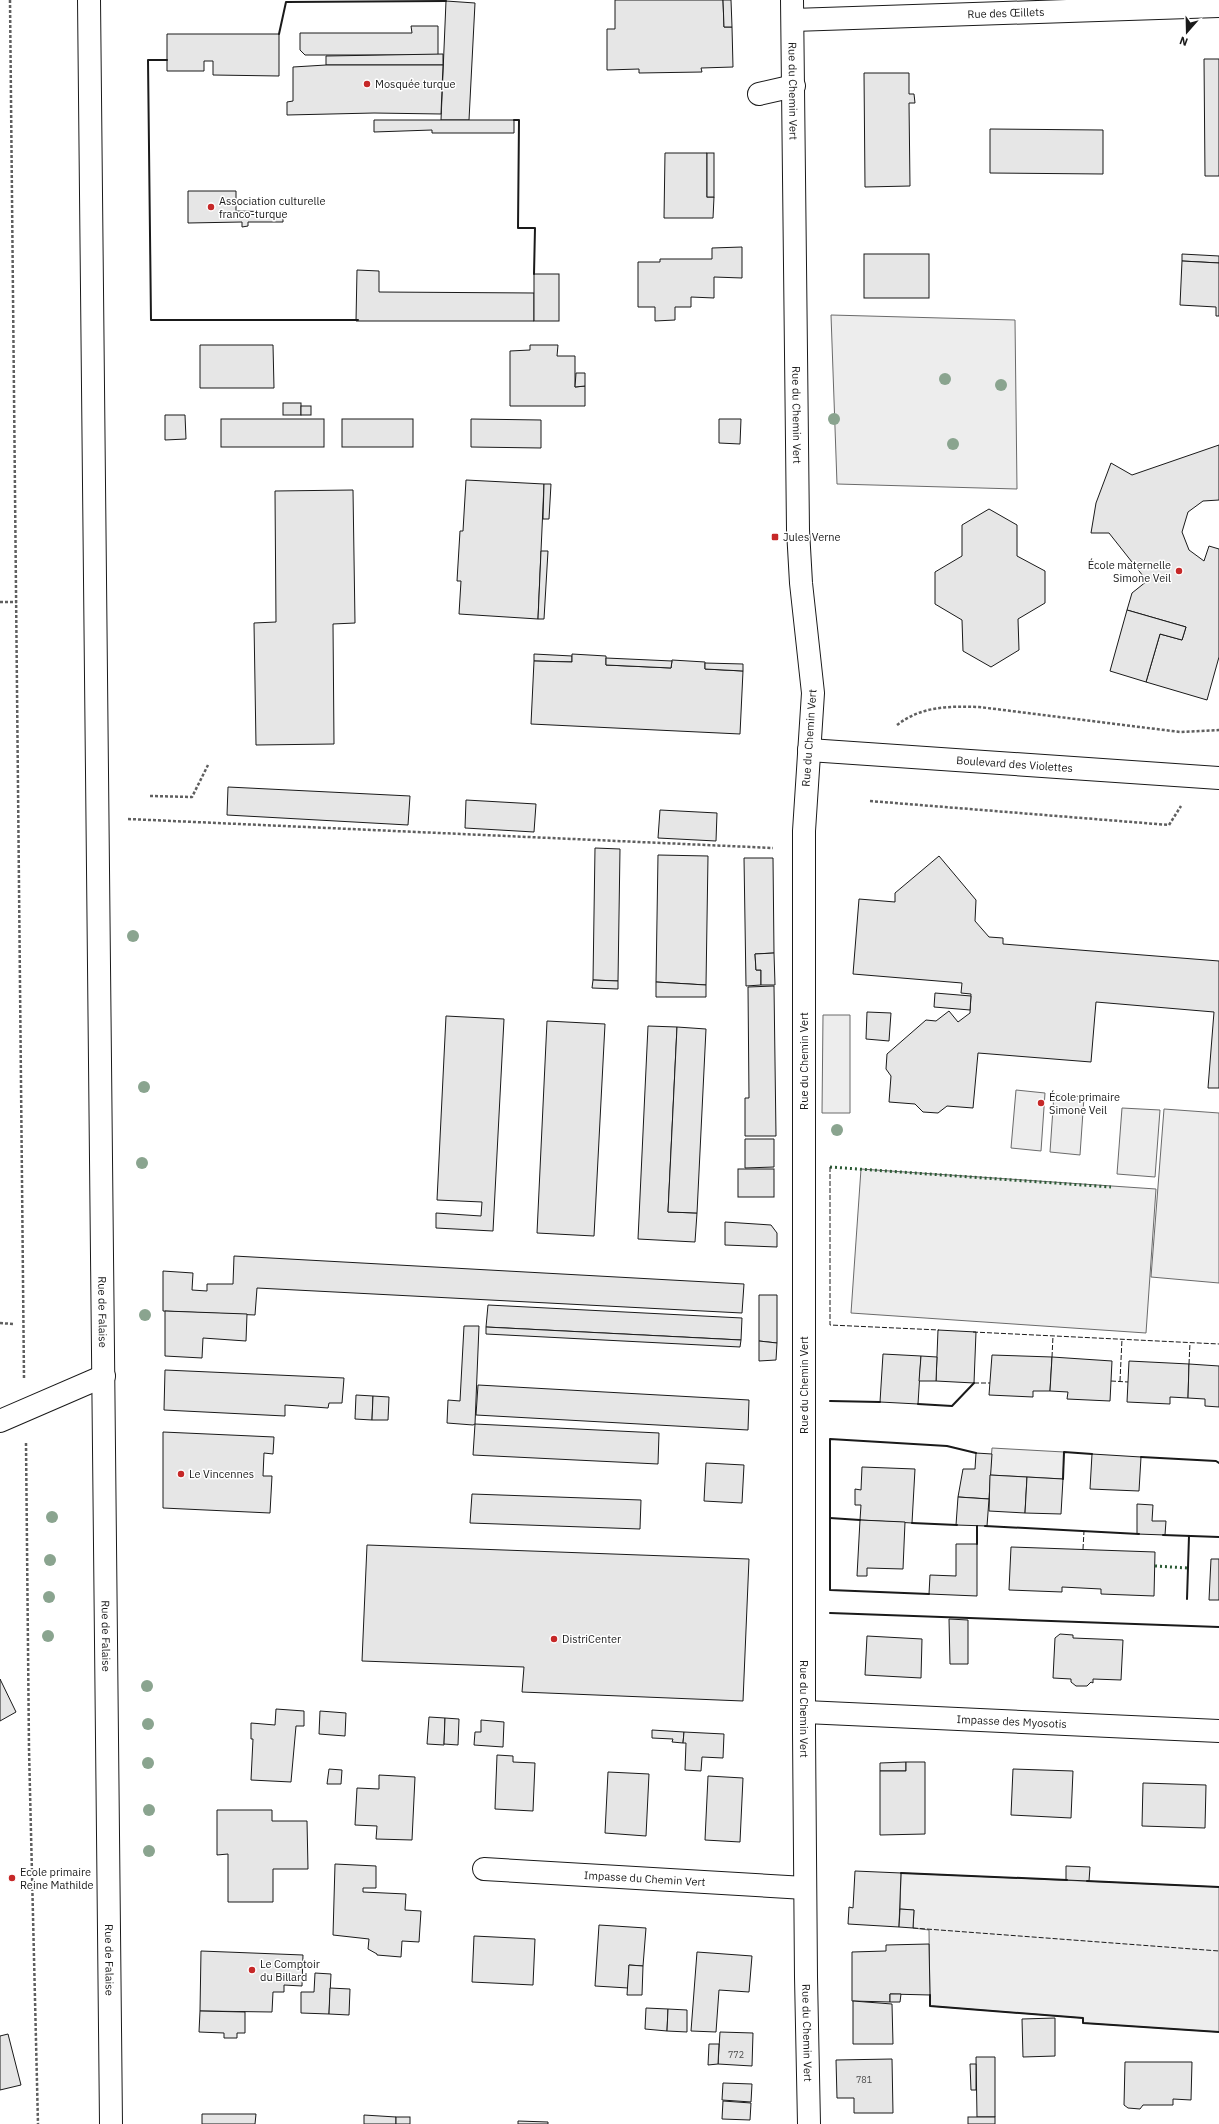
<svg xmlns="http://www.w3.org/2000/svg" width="1219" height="2124" font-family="'IBM Plex Sans',sans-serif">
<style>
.built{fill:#ededed;stroke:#6a6a6a}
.building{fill:#e6e6e6;stroke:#1a1a1a}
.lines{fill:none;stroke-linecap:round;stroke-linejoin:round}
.minor-casing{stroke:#1a1a1a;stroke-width:24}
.major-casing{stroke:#1a1a1a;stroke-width:24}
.path{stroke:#5f5f5f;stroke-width:2.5;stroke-dasharray:3 2;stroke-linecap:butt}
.minor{stroke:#fff;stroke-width:22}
.major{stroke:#fff;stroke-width:22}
.hedge{stroke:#2b5a34;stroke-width:3;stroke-dasharray:2 3;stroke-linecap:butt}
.fence{stroke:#1a1a1a;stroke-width:1;stroke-dasharray:5 2;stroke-linecap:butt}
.wall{stroke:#1a1a1a;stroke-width:2}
.tree{fill:#8aa48f}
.poi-dot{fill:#c62828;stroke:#fff;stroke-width:1.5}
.labels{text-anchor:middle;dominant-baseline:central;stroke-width:3;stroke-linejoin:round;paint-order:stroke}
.number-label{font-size:9px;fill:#4d4d4d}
.street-label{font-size:11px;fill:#1a1a1a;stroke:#fff}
.poi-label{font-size:11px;fill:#1a1a1a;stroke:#fff;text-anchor:start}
</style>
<rect width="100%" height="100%" fill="#fff"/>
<!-- built -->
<g class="built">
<polygon points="831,315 1015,320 1017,489 837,484"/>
<polygon points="823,1015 850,1015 850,1113 822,1113"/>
<polygon points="1016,1090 1045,1093 1041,1151 1011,1148"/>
<polygon points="1054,1094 1084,1097 1080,1155 1050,1152"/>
<polygon points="1122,1108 1160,1110 1155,1177 1117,1174"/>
<polygon points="1164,1109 1219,1113 1219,1283 1151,1277"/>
<polygon points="861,1169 1156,1189 1146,1333 851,1313"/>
<polygon points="992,1448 1064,1452 1063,1479 990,1475"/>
<polygon points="901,1873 1219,1887 1219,2032 1083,2023 1083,2018 930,2006 929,1930 913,1928 914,1910 900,1909"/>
</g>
<!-- building -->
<g class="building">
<polygon points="615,0 723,0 724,27 732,27 733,67 701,68 702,72 639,73 639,69 607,70 607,29 615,29"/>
<polygon points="723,0 731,0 732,27 724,27"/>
<polygon points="446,1 475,3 469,120 441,120"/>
<polygon points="411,26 438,26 438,55 305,55 300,50 300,33 412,33"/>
<polygon points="167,34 279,34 279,76 213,75 213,61 204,61 204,71 167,71"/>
<polygon points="443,54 443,65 326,65 326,56"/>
<polygon points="1204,59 1219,59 1219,176 1205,176"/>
<polygon points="326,65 443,65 441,114 374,113 287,115 287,102 293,101 293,67"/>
<polygon points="864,73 909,73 909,94 914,94 915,103 909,103 910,186 865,187"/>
<polygon points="374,120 514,120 514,133 432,133 432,130 374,132"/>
<polygon points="990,129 1103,130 1103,174 990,173"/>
<polygon points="665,153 707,153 707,197 714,197 713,218 664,218"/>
<rect x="707" y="153" width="7" height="44"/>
<polygon points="188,191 236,191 236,211 283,212 283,222 248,222 248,226 242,227 242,222 188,223"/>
<polygon points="742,247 742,278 714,277 714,298 691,297 691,307 675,307 675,320 655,321 655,307 638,307 638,262 660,262 660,259 712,259 712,248"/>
<rect x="864" y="254" width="65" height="44"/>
<polygon points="1182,254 1219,256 1219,263 1182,261"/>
<polygon points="1182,261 1219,263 1219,316 1216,316 1216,307 1180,305"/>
<polygon points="357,270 379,271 379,292 534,293 534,321 356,321"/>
<rect x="534" y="274" width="25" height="47"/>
<polygon points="200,345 273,345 274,388 200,388"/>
<polygon points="530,345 558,345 557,356 575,356 575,387 585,386 585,406 510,406 510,351 530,350"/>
<polygon points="576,373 585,373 585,386 575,387"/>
<rect x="283" y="403" width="18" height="12"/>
<rect x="301" y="406" width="10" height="9"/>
<polygon points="165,415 185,415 186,439 165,440"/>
<rect x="221" y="419" width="103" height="28"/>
<rect x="342" y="419" width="71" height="28"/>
<polygon points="471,419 541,420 541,448 471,447"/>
<polygon points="719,419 741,419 740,444 719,443"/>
<polygon points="1219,445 1219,500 1203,501 1188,512 1182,532 1189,550 1204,561 1209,546 1219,549 1219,657 1207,700 1146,682 1160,634 1182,640 1186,627 1127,610 1132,593 1147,581 1109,533 1091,533 1096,503 1111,463 1132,475"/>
<polygon points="466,480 544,484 538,619 459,614 461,581 457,581 460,531 463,531"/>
<polygon points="544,484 551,484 549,519 543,519"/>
<polygon points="353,490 355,623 333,624 334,744 256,745 254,623 276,622 275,491"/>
<polygon points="989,509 1017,525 1017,556 1045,571 1045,603 1018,619 1019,650 991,667 963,651 962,620 935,604 935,572 962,556 962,525"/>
<polygon points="541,551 548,551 544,619 538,619"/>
<polygon points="1127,610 1186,627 1182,640 1160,634 1146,682 1110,671"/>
<polygon points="534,654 572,656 572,662 534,661"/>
<polygon points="572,654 606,656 606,665 671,668 672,660 705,662 705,669 743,671 740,734 531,724 534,661 572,662"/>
<polygon points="606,658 672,661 671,668 606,665"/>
<polygon points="705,663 743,664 743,671 705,669"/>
<polygon points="228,787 410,796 408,825 227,815"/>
<polygon points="466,800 536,804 534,832 465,828"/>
<polygon points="660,810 717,813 716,841 658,838"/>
<polygon points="595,848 620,849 618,981 593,980"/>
<polygon points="658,855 708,856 706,985 656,982"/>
<polygon points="939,856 976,900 975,921 989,937 1003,938 1003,944 1219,961 1219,1088 1208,1088 1214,1012 1096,1002 1091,1062 978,1053 973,1108 947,1106 938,1113 923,1112 915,1104 889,1102 891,1076 886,1069 887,1054 926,1020 936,1021 949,1011 958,1022 970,1013 971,994 961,993 962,983 853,974 859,899 895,902 895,893"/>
<polygon points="744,858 773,858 774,953 755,954 756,970 761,970 761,985 746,986"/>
<polygon points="774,953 775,985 761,985 761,970 756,970 755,954"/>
<polygon points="593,980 618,981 618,989 592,988"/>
<polygon points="656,982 706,985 706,997 656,997"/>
<polygon points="774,986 776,1136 745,1136 745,1098 749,1098 748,987"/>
<polygon points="935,993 971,996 970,1010 934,1007"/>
<polygon points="867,1012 891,1013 889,1041 866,1039"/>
<polygon points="446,1016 504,1019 493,1231 436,1228 436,1213 481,1216 482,1202 437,1200"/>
<polygon points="547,1021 605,1024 594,1236 537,1233"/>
<polygon points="648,1026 677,1027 668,1212 697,1213 695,1242 638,1239"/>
<polygon points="677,1027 706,1029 697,1213 668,1212"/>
<polygon points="745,1139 774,1139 774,1167 745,1168"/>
<rect x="738" y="1169" width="36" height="28"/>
<polygon points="725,1222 771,1225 777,1233 777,1247 725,1245"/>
<polygon points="234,1256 744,1284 742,1313 257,1288 255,1315 163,1311 163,1271 193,1273 192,1290 207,1291 207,1284 233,1284"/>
<polygon points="759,1295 777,1295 777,1343 759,1341"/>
<polygon points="488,1305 742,1318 741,1340 486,1327"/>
<polygon points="165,1311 247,1314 246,1341 203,1338 202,1358 165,1356"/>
<polygon points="464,1326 479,1326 475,1424 473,1425 447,1423 448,1400 460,1401"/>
<polygon points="486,1327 741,1340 740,1347 486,1334"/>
<polygon points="938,1330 976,1332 974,1383 936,1381"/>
<polygon points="759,1341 777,1343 776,1360 759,1361"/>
<polygon points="883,1354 921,1356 918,1404 880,1402"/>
<polygon points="992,1355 1052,1357 1050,1391 1033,1391 1033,1397 989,1395"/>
<polygon points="921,1356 937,1357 936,1381 919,1381"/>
<polygon points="1052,1357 1112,1361 1110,1401 1067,1399 1068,1392 1050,1391"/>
<polygon points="1129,1361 1189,1364 1188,1398 1170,1397 1170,1404 1127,1402"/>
<polygon points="1189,1364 1219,1366 1219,1407 1205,1406 1205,1399 1188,1398"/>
<polygon points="165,1370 344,1378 342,1403 329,1403 328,1408 285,1405 285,1416 164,1410"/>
<polygon points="478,1385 749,1400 748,1430 476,1415"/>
<polygon points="356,1395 373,1396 372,1420 355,1419"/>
<polygon points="373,1396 389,1397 388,1420 372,1420"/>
<polygon points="475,1424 659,1433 658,1464 473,1455"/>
<polygon points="163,1432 274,1437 273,1454 264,1453 263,1476 272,1476 270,1513 163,1508"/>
<polygon points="976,1453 992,1454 989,1499 958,1497 963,1469 975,1469"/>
<polygon points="1092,1454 1141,1457 1139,1491 1090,1489"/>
<polygon points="706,1463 744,1465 742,1503 704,1501"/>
<polygon points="862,1467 915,1469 912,1523 860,1520 861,1505 855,1505 855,1489 861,1490"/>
<polygon points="990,1475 1027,1477 1025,1513 989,1511"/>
<polygon points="1027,1477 1063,1479 1061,1514 1025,1513"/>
<polygon points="472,1494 641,1500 640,1529 470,1523"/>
<polygon points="958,1497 989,1499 987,1526 956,1525"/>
<polygon points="1137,1504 1153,1505 1152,1521 1166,1521 1165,1535 1137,1534"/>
<polygon points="860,1520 905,1522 903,1569 867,1568 867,1576 857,1576"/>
<polygon points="956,1544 977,1544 977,1596 929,1594 930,1575 956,1576"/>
<polygon points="367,1545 749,1559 743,1701 522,1692 524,1667 362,1661"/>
<polygon points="1011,1547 1155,1552 1154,1596 1101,1594 1101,1589 1062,1587 1062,1592 1009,1590"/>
<polygon points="1211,1559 1219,1559 1219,1600 1209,1600"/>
<polygon points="949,1619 968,1620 968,1664 950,1664"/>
<polygon points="1060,1634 1073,1635 1073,1638 1123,1640 1121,1680 1093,1679 1093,1683 1091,1682 1087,1686 1076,1686 1071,1682 1071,1679 1053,1678 1055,1638"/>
<polygon points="867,1636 922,1639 921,1678 865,1675"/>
<polygon points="0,1679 16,1712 0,1721"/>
<polygon points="276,1709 304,1711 304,1726 296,1726 291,1782 251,1780 253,1739 251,1739 251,1723 275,1725"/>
<polygon points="320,1711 346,1713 345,1736 319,1734"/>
<polygon points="429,1717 445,1718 444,1745 427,1744"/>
<polygon points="445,1718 459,1719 458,1745 444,1744"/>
<polygon points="481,1720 504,1722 503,1747 474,1745 475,1732 481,1732"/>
<polygon points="652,1730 684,1732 683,1743 672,1742 673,1739 652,1738"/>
<polygon points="684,1732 724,1734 723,1758 702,1757 701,1771 685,1770 686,1743 683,1743"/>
<polygon points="497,1755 513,1756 513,1762 535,1763 533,1811 495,1809"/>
<polygon points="906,1762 906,1771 880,1771 880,1763"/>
<polygon points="906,1762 925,1762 925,1834 880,1835 880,1771 906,1771"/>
<polygon points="329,1769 342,1770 341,1784 327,1784"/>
<polygon points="1013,1769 1073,1771 1071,1818 1011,1815"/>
<polygon points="608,1772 649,1774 646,1836 605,1833"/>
<polygon points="379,1775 415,1777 412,1840 376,1839 377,1826 355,1825 357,1788 379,1789"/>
<polygon points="708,1776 743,1778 740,1842 705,1840"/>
<polygon points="1143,1783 1206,1785 1205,1828 1142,1826"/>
<polygon points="217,1810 272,1810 272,1821 307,1821 308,1869 273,1869 273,1902 228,1902 228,1854 217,1855"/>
<polygon points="335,1864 376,1866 376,1888 363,1888 363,1892 406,1894 405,1910 421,1911 419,1942 402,1941 401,1957 377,1955 377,1954 368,1949 369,1939 333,1935"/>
<polygon points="1066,1866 1090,1867 1089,1881 1066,1880"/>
<polygon points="855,1871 901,1873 899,1927 848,1924 849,1907 853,1908"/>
<polygon points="900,1909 914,1910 913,1928 899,1927"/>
<polygon points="599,1925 646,1928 643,1966 629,1965 628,1988 595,1986"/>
<polygon points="474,1936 535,1939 533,1985 472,1982"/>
<polygon points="929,1944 930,1995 890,1994 890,2002 852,2001 852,1952 886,1951 886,1945"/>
<polygon points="201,1951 303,1955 302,1986 284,1985 284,1992 273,1992 272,2012 200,2011"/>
<polygon points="697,1952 752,1956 749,1992 719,1990 716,2032 691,2031"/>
<polygon points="629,1965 643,1966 642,1995 627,1995"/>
<polygon points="315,1973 331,1974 329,2014 301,2013 301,1992 314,1992"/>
<polygon points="330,1988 350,1989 349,2015 329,2014"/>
<polygon points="890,1994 901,1994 900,2002 890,2002"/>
<polygon points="853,2001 892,2004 893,2044 853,2044"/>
<polygon points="646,2008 668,2009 667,2031 645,2029"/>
<polygon points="668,2009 687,2010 687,2032 667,2031"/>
<polygon points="200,2011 245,2012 245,2033 237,2033 237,2038 224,2038 224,2033 199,2032"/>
<polygon points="1055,2018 1055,2056 1023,2057 1022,2019"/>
<polygon points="720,2032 753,2033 752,2066 718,2064"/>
<polygon points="8,2034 21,2085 0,2090 0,2036"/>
<polygon points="709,2044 719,2044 718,2064 708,2065"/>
<polygon points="976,2057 995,2057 995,2117 977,2117"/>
<polygon points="892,2059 893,2113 854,2113 854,2098 837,2098 836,2060"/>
<polygon points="1125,2062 1192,2062 1191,2100 1173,2099 1173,2105 1143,2105 1140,2109 1128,2108 1124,2105"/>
<polygon points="970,2064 976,2064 976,2090 971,2090"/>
<polygon points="723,2083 752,2084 751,2102 722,2100"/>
<polygon points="723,2101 751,2103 750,2120 722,2119"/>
<polygon points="202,2114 256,2114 255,2124 202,2124"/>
<polygon points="364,2115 396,2117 396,2124 364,2124"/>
<rect x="396" y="2117" width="14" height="7"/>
<rect x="968" y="2117" width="27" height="7"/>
<polygon points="518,2121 548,2122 548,2124 518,2124"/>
</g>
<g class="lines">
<defs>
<g id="minor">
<path id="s1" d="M792,0L798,530L801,583L813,693L804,831V1733L806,1977L809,2124"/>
<path id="s2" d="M793,20L1219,6"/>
<polyline points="759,94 794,86"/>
<path id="s3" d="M809,750L1219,778"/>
<polyline points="0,1421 104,1376"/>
<path id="s4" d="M805,1712L1219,1731"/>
<path id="s5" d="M484,1869L805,1888"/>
</g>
<g id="major">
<path id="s6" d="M89,0L111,2124"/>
</g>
</defs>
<!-- minor casing -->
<use href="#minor" class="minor-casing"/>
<!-- major casing -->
<use href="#major" class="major-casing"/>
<!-- path -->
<g class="path">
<polyline points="10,0 24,1378"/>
<polyline points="0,602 17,602"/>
<path d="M897,725C921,706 950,706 979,707L1180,732L1219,730"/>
<polyline points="150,796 192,797 208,765"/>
<polyline points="870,801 1169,825 1181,806"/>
<polyline points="128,819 773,848"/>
<polyline points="0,1323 13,1324"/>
<polyline points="26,1443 29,1749 38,2124"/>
</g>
<!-- minor -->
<use href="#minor" class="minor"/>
<!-- major -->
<use href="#major" class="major"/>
<!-- hedge -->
<g class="hedge">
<polyline points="830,1167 1111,1187"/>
<polyline points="1155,1566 1188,1568"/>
</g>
<!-- fence -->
<g class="fence">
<polyline points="830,1167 830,1325 939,1330"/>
<polyline points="973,1332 1219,1344"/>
<polyline points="1052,1357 1053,1336"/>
<polyline points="1189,1364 1190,1343"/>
<polyline points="1111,1381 1128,1382"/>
<polyline points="1120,1381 1122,1339"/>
<polyline points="974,1383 990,1383"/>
<polyline points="1083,1549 1084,1531"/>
<polyline points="913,1928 1219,1951"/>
</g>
<!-- wall -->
<g class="wall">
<polyline points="279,34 286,2 446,1"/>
<polyline points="167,60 148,60 151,320 358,320"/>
<polyline points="514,120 519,120 518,228 535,228 534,274"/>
<polyline points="830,1401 880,1402"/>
<polyline points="918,1404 952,1406 974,1383"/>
<polyline points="1141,1457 1216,1461 1219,1463"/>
<polyline points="1063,1479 1064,1452 1092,1454"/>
<polyline points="830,1518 860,1520"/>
<polyline points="912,1523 957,1525"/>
<polyline points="977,1526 977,1544"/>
<polyline points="985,1526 1139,1534"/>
<polyline points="1163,1535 1219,1537"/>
<polyline points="929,1594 830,1590 830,1439 947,1446 976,1453"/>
<polyline points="1187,1599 1189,1536"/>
<polyline points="830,1613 1219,1627"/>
<polyline points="901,1873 1067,1880"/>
<polyline points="1087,1881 1219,1887"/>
<polyline points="930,1995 930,2006 1083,2018 1083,2023 1219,2032"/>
</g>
</g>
<!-- trees -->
<g class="tree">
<circle cx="945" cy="379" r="6"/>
<circle cx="1001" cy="385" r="6"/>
<circle cx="834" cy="419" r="6"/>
<circle cx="953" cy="444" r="6"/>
<circle cx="133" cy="936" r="6"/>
<circle cx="144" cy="1087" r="6"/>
<circle cx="837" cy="1130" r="6"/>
<circle cx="142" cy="1163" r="6"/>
<circle cx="145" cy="1315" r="6"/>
<circle cx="52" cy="1517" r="6"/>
<circle cx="50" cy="1560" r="6"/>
<circle cx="49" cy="1597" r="6"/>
<circle cx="48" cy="1636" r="6"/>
<circle cx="147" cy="1686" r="6"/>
<circle cx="148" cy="1724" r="6"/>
<circle cx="148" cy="1763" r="6"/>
<circle cx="149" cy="1810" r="6"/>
<circle cx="149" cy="1851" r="6"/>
</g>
<!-- markers -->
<g class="poi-dot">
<circle cx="367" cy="84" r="4"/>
<circle cx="211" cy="207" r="4"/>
<rect x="771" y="533" width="8" height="8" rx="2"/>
<circle cx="1179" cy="571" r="4"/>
<circle cx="1041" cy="1103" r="4"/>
<circle cx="181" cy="1474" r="4"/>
<circle cx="554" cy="1639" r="4"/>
<circle cx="12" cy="1878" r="4"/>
<circle cx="252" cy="1970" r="4"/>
</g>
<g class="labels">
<!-- number labels -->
<g class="number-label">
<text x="736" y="2054">772</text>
<text x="864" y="2079">781</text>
</g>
<!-- street labels -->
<g class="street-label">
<text stroke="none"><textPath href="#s2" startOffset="213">Rue des Œillets</textPath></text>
<text stroke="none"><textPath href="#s1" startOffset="91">Rue du Chemin Vert</textPath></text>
<text stroke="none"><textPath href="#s1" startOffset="415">Rue du Chemin Vert</textPath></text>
<text transform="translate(809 738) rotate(-86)">Rue du Chemin Vert</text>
<text stroke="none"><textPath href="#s3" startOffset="206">Boulevard des Violettes</textPath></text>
<text transform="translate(804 1061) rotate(-90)">Rue du Chemin Vert</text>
<text stroke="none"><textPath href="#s6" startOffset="1312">Rue de Falaise</textPath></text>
<text transform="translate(804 1385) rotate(-90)">Rue du Chemin Vert</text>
<text stroke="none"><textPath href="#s6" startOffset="1636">Rue de Falaise</textPath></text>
<text stroke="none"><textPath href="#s1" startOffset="1710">Rue du Chemin Vert</textPath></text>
<text stroke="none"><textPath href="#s4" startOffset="207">Impasse des Myosotis</textPath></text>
<text stroke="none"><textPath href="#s5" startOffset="161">Impasse du Chemin Vert</textPath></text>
<text stroke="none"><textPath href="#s6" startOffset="1960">Rue de Falaise</textPath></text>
<text stroke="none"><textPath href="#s1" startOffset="2034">Rue du Chemin Vert</textPath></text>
</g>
<!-- poi labels -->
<g class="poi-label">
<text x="375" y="84">Mosquée turque</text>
<text x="219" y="201">Association culturelle<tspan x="219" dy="13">franco-turque</tspan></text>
<text x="783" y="537">Jules Verne</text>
<text x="1171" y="565" text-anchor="end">École maternelle<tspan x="1171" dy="13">Simone Veil</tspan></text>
<text x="1049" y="1097">École primaire<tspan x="1049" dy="13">Simone Veil</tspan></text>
<text x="189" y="1474">Le Vincennes</text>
<text x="562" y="1639">DistriCenter</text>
<text x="20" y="1872">Ecole primaire<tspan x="20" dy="13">Reine Mathilde</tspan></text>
<text x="260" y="1964">Le Comptoir<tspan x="260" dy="13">du Billard</tspan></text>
</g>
</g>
<!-- north arrow -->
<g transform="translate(1187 32) rotate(200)" stroke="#ffffff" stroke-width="3" paint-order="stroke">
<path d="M0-3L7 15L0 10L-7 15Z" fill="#1a1a1a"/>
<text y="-6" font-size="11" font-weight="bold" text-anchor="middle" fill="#1a1a1a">N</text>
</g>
</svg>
